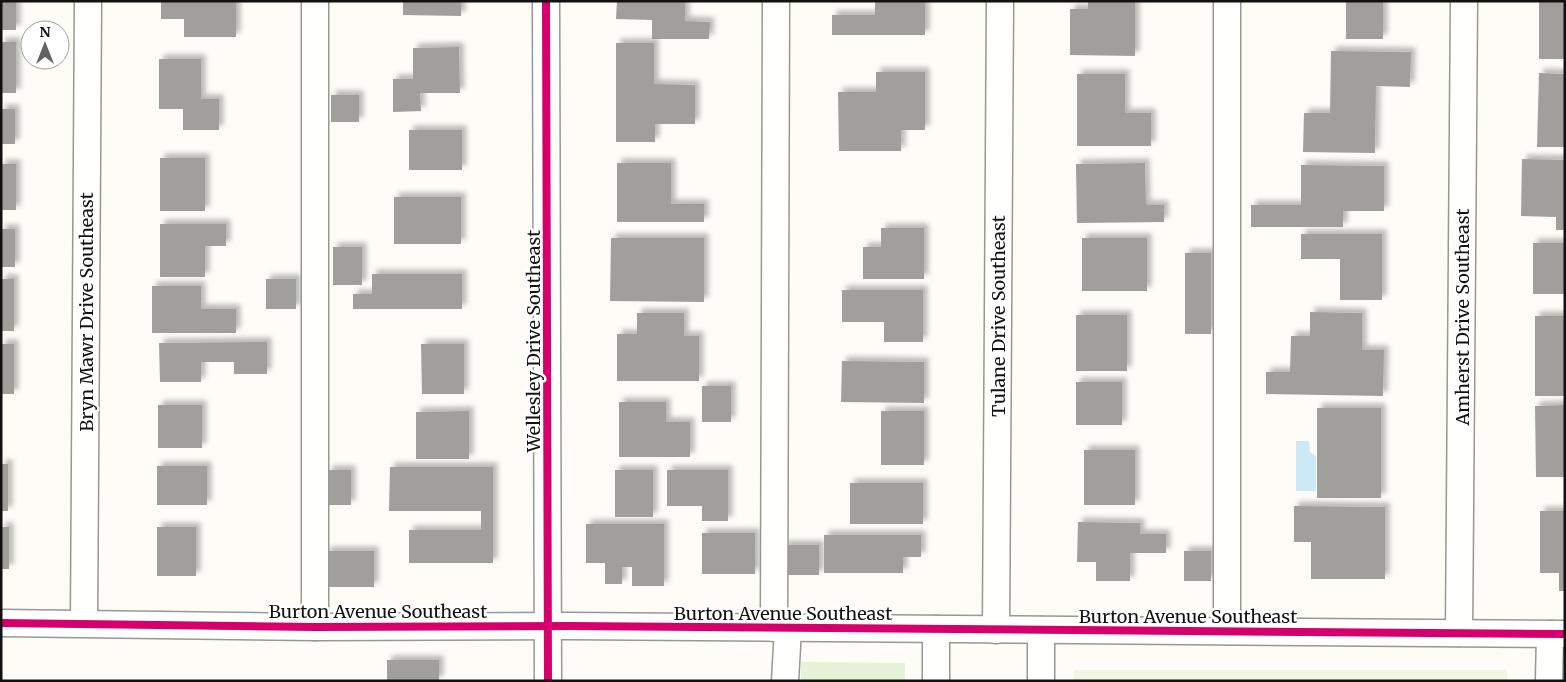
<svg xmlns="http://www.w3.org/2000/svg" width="1566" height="682" font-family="Merriweather,serif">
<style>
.green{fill:#e7f3d7}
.pitch{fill:#f0f6e1}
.water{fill:#cde8f7}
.building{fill:#a19f9c;filter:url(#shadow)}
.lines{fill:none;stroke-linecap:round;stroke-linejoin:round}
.minor-casing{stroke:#979795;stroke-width:29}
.minor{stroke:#fffffe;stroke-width:26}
.cycleway-casing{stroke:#fff;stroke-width:11}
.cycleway{stroke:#d6006c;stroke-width:8}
.labels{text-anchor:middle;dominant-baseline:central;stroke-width:5;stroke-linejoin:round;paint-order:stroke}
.street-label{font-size:18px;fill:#111;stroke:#fff}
</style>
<defs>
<filter id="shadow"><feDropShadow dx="4.5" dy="-4.5" stdDeviation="2.5" flood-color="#0004"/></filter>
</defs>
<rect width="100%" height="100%" fill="#fdfcf7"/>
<!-- green -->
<polygon class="green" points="801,662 905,663 905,681 801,681"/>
<!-- pitch -->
<rect class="pitch" x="1074" y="670" width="433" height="11"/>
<!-- water -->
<polygon class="water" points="1296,441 1309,441 1310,452 1316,456 1316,491 1296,491"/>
<!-- building -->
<g class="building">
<rect x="1" y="1" width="15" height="29"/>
<polygon points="161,1 236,1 236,37 184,37 184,19 161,19"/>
<polygon points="403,1 461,1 461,16 403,15"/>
<polygon points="617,1 685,1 685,21 710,22 709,39 652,39 652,20 616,19"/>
<polygon points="875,1 925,1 925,35 832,35 832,15 875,15"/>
<polygon points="1088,1 1135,1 1135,56 1070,55 1070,9 1088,9"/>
<rect x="1346" y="1" width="37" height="38"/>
<rect x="1539" y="1" width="26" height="58"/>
<rect x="1" y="42" width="15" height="51"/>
<polygon points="616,43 654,43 654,84 695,85 695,124 655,124 655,142 616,142"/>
<polygon points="459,47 460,93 420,93 421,111 393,112 393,79 413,79 413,48"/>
<polygon points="1331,51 1411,52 1410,87 1376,86 1375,153 1303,152 1304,113 1330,113"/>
<polygon points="159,59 201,59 201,99 219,99 219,130 183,130 183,109 159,109"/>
<polygon points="876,72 925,72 925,130 901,130 901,151 839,151 838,92 876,92"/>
<polygon points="1539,73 1565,74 1565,147 1537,147"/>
<polygon points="1077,74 1125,74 1125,113 1151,113 1151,146 1077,146"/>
<rect x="331" y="95" width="28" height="27"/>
<rect x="1" y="109" width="14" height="35"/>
<rect x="409" y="130" width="53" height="40"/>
<rect x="160" y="158" width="45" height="53"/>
<polygon points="1522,159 1565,160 1565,230 1556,230 1556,217 1521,216"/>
<polygon points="617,163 671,163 671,204 704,204 704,222 617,222"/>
<polygon points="1145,163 1146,205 1164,205 1164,222 1077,223 1076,164"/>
<rect x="1" y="164" width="15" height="46"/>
<polygon points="1301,165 1384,166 1384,211 1343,211 1343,227 1251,227 1251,205 1301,205"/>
<rect x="394" y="197" width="67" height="47"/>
<polygon points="160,224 226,224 226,246 205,246 205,277 160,277"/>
<polygon points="881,228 924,228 924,279 863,279 863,247 881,247"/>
<rect x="1" y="229" width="14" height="38"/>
<polygon points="1301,234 1382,234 1382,300 1340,300 1340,259 1301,259"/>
<polygon points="611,238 704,238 704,302 610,301"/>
<rect x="1082" y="238" width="65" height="53"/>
<rect x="1533" y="243" width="32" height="51"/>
<rect x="333" y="247" width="29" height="38"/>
<rect x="1185" y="253" width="26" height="81"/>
<polygon points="372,274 462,274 462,309 353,309 353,294 372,294"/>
<rect x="1" y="279" width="13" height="52"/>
<rect x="266" y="279" width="30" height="30"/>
<polygon points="152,286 201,286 201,309 236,309 236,333 152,333"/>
<polygon points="842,290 923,290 923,342 884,342 884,322 842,322"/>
<polygon points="1310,312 1362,313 1362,350 1384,350 1383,396 1266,394 1266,372 1290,372 1291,336 1310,336"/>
<polygon points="637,313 684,313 684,336 699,336 699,381 617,381 617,334 637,334"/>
<rect x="1076" y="315" width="51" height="56"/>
<rect x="1535" y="316" width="30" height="80"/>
<polygon points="267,342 267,374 234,374 234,362 201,362 201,382 160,382 159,343"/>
<rect x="1" y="344" width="13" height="50"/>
<polygon points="421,344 464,344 464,394 422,394"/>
<polygon points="842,361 924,362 924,403 841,402"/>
<rect x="1076" y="382" width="46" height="43"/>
<rect x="702" y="386" width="29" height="36"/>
<polygon points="619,402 666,402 666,422 690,422 690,457 619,457"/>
<rect x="158" y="405" width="44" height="43"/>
<polygon points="1565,405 1565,477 1536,477 1535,406"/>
<rect x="1317" y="408" width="64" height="90"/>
<polygon points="469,411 469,459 416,459 416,412"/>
<rect x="881" y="411" width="43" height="54"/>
<rect x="1084" y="450" width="51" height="55"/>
<rect x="1" y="464" width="7" height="47"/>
<rect x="157" y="466" width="50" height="39"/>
<polygon points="390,467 493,467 493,563 409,563 409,530 481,530 481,511 389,511"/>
<rect x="328" y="470" width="23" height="35"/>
<rect x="615" y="470" width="38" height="47"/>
<polygon points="667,470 728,470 728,521 702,521 702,506 667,506"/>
<rect x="850" y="483" width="73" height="41"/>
<polygon points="1294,506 1385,507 1385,579 1311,579 1311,542 1294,542"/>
<polygon points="1540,511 1565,511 1565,591 1559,591 1559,573 1540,573"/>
<polygon points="1078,522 1140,523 1140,534 1166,534 1166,553 1130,553 1130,581 1096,581 1096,562 1077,562"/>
<polygon points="586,524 664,524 664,586 632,586 632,567 622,567 622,584 605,584 605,563 586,563"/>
<rect x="1" y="527" width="8" height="42"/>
<rect x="157" y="527" width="39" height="49"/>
<rect x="702" y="533" width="53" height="41"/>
<polygon points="824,535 921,535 921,557 903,557 903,573 824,573"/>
<rect x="783" y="545" width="36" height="30"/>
<rect x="326" y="551" width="48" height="36"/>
<rect x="1184" y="551" width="27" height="30"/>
<rect x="387" y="660" width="52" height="21"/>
</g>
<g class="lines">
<defs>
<g id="minor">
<polyline points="546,1 548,681"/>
<polyline points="1,623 315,627 569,626 1565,634"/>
<polyline points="84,623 88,1"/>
<polyline points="315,627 315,1"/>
<polyline points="774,628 776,1"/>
<polyline points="936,629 936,681"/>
<polyline points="996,630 1000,1"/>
<polyline points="1227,631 1227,1"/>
<polyline points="1459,633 1464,1"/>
<polyline points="785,681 788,628"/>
<polyline points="1041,681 1041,630"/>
<polyline points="1549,681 1550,634"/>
</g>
</defs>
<!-- minor casing -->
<use href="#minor" class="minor-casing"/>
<!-- minor -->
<use href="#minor" class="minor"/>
<defs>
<g id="cycleway">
<polyline points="546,1 548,681"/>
<polyline points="1,623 315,627 569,626 1565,634"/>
</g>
</defs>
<!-- cycleway casing -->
<use href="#cycleway" class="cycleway-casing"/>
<!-- cycleway -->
<use href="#cycleway" class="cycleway"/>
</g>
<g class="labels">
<!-- street labels -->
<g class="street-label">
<text transform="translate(86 312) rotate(-90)">Bryn Mawr Drive Southeast</text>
<text transform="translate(998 316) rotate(-90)">Tulane Drive Southeast</text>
<text transform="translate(1462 317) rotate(-90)">Amherst Drive Southeast</text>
<text transform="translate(533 341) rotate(-90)">Wellesley Drive Southeast</text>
<text x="378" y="611">Burton Avenue Southeast</text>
<text x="783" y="613">Burton Avenue Southeast</text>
<text x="1188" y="616">Burton Avenue Southeast</text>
</g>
</g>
<!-- border -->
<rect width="1566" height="682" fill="none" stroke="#111111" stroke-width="5"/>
<!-- north arrow -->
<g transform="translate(45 45)"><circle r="24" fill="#ffffff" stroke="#a0a0a0"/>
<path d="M0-4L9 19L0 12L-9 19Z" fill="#646362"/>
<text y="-8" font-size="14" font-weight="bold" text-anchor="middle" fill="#111111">N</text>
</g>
</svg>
